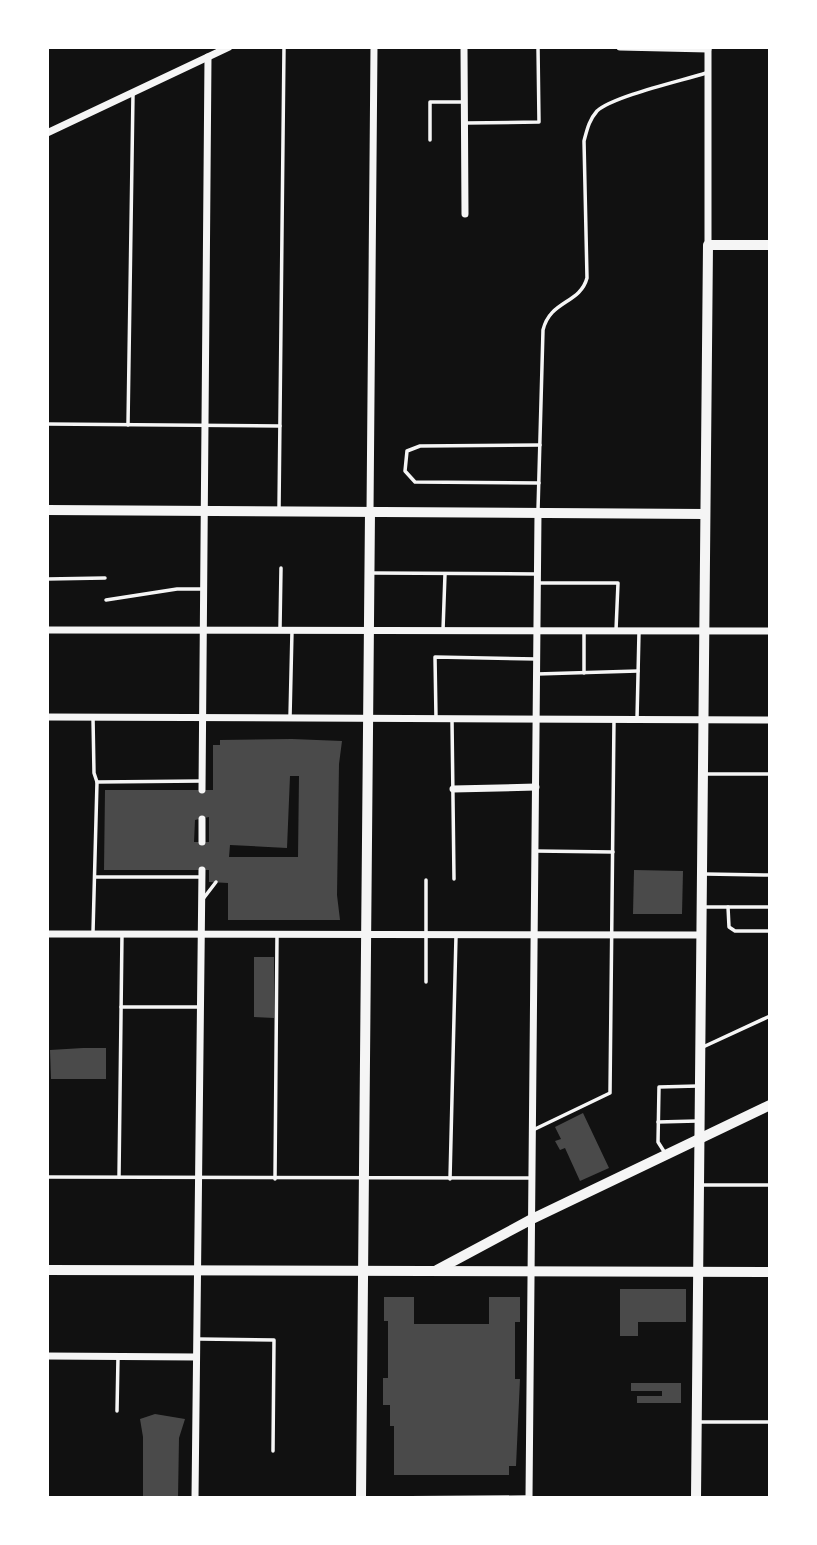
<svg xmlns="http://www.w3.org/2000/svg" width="817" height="1545" font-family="Ubuntu,sans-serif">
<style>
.building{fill:#4a4a4a;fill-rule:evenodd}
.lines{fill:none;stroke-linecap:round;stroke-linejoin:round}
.service{stroke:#f5f5f5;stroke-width:3.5}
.minor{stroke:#f5f5f5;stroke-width:7}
.tertiary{stroke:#f5f5f5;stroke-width:10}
</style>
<rect width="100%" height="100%" fill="#111"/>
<!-- building -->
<g class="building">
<path d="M292,739L342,741L339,764L337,895L340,920H228V883L209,882V870H104L105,790H213V745H220V740ZM290,776H299L298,857H229L230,845L287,848ZM209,817V842H194L195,820Z"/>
<polygon points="634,870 683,871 682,914 633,914"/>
<polygon points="254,957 274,957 274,1018 254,1017"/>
<polygon points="83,1048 106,1048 106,1079 51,1079 50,1050"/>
<polygon points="583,1113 609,1168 580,1181 565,1148 560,1150 555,1141 561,1139 555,1127"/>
<polygon points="620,1289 686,1289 686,1322 638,1322 638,1336 620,1336"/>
<polygon points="384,1297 414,1297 414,1324 489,1324 489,1297 520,1297 520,1322 515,1322 515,1379 520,1379 516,1466 509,1466 509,1475 394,1475 394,1426 390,1426 390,1405 383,1405 383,1378 388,1378 388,1321 384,1321"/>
<polygon points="631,1383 681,1383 681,1403 637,1403 637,1396 662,1396 662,1391 631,1391"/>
<polygon points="155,1414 185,1419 179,1438 178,1498 143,1498 143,1437 140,1419"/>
</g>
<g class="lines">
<!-- service -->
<g class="service">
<polyline points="466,123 539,122 538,47"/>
<polyline points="430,140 430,102 463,102"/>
<polyline points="47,424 280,426"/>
<polyline points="128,425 133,94"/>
<polyline points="539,483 415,482 405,471 407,451 420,446 540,445"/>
<polyline points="279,509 284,47"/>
<path d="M538,510L543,330C550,300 580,304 587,278L584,141C587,130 589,120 597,111C614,96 681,81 706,73"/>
<polyline points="372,573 536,574"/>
<polyline points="47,579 105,578"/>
<polyline points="537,583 618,583 616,630"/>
<polyline points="106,600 177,589 203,589"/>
<polyline points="280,628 281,568"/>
<polyline points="443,630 445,574"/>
<polyline points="584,632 584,673"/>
<polyline points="537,674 638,671"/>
<polyline points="290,717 292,631"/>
<polyline points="436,718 435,657 537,659"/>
<polyline points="637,719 639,632"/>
<polyline points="452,720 454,879"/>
<polyline points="770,720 770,705"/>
<polyline points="704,774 770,774"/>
<polyline points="97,782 202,781"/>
<polyline points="535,851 613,852"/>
<polyline points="705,874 770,875"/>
<polyline points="96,877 202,877"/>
<polyline points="203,899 216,882"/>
<polyline points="702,907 770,907"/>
<polyline points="728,907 729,927 735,931 770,931"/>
<polyline points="93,932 97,782 94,773 93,718"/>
<polyline points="426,982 426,880"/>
<polyline points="121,1007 200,1007"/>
<polyline points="703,1047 770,1016"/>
<polyline points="658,1122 697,1121"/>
<polyline points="533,1130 610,1093 614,719"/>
<polyline points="665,1153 658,1142 659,1087 698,1086"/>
<polyline points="47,1177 532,1178"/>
<polyline points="119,1177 122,934"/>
<polyline points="275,1179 277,936"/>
<polyline points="450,1179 456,936"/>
<polyline points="702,1185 770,1185"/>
<polyline points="199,1339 274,1340 273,1451"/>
<polyline points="117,1411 118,1357"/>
<polyline points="698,1422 770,1422"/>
<polyline points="377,1498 527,1497"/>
</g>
<!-- minor -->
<g class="minor">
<polyline points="464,47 465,214"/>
<polyline points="620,47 708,49"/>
<polyline points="47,133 229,47"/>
<polyline points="708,245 708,47"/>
<polyline points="370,512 374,47"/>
<polyline points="47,630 770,631"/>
<polyline points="47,717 770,720"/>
<polyline points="453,789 536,787"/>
<polyline points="202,790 208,57"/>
<polyline points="202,842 202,819"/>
<polyline points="47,934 700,935"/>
<polyline points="47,1356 196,1357"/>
<polyline points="195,1498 202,870"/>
<polyline points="529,1498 538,513"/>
</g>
<!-- tertiary -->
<g class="tertiary">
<polyline points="47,510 705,514"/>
<polyline points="47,1270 770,1272"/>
<polyline points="437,1270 532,1219 770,1105"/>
<polyline points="361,1498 370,512"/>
<polyline points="696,1498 708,245 770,245"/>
</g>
</g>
<!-- border -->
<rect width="817" height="1545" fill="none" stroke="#ffffff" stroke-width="98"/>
</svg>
